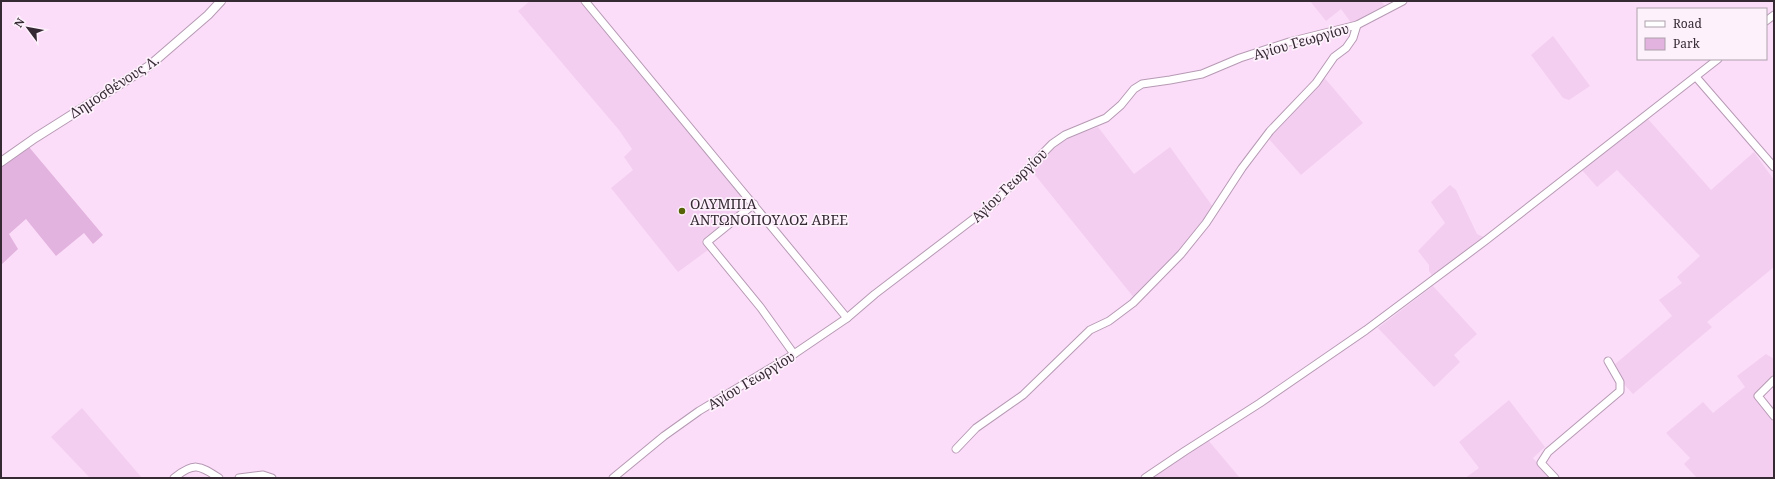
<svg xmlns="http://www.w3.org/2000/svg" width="1775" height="479" font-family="'Noto Serif',serif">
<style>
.built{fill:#f3cef0}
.green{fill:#e3b3e0}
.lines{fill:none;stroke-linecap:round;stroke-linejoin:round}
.minor-casing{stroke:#b69ab4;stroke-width:9}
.tertiary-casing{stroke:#b69ab4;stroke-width:10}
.minor{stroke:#fff;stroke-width:7}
.tertiary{stroke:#fff;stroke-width:8}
.poi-dot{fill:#566306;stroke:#fdf1fc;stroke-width:1.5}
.labels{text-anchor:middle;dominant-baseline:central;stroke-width:3.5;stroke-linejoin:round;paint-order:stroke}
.street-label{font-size:14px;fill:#352934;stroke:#fdf1fc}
.poi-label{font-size:14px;fill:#352934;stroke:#fdf1fc;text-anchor:start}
</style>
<rect width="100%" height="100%" fill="#fcddf9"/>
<!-- built -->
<g class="built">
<polygon points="530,1 580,1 707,155 742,194 746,205 702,240 708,250 678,272 611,188 633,170 624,157 632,149 619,130 518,11"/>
<polygon points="1310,1 1381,1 1387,8 1352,24 1341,9 1326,21"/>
<polygon points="1553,36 1590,86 1569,100 1563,98 1531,55"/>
<polygon points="1323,76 1363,123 1301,175 1268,138"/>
<polygon points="1648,119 1711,190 1754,152 1774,180 1774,267 1707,322 1712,327 1633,394 1622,382 1614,365 1672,316 1659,300 1682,283 1677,277 1700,256 1617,170 1597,187 1582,170"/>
<polygon points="1098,127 1134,174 1170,147 1213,207 1184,248 1135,299 1031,170 1058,145 1072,136"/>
<polygon points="1450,185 1456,190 1477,234 1486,238 1433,277 1429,271 1429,265 1418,251 1445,223 1431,202"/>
<polygon points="1433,286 1477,334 1454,355 1460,362 1434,387 1378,328"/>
<polygon points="1766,354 1774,359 1774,377 1753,396 1774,421 1774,478 1697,478 1684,464 1690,458 1666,433 1703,402 1713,413 1745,387 1737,376"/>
<polygon points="1509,400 1545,447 1533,458 1551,478 1465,478 1479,468 1459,442"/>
<polygon points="82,408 142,478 90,478 51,437"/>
<polygon points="1208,440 1240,478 1151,478 1157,472"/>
</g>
<!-- green -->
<polygon class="green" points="29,147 103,235 93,244 84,233 56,256 26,219 9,234 18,249 1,265 1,166"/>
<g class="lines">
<defs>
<g id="minor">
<polyline points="585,1 847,318"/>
<polyline points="1766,21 1774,15"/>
<polyline points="1696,77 1774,167"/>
<polyline points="754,204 707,242 761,308 794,354"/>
<polyline points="1774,380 1758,396 1774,416"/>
<polyline points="956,449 976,428 1023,395 1090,330 1109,321 1133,303 1181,254 1206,223 1242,168 1270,131 1316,83 1334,57 1346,48 1353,38 1357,25"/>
<path d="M174,478C194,462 199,465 219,478"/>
<polyline points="239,478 263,475 272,478"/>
<polyline points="613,478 664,436 699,411 794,354 847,318 875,294 993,204 1052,144 1065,135 1106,118 1121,105 1134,89 1142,84 1170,80 1202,74 1240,58 1289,42 1357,25 1403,1"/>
<polyline points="1145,478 1185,451 1260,403 1366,330 1485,241 1718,59"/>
<polyline points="1555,478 1541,463 1548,452 1620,391 1620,382 1608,361"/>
</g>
<polyline id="tertiary" points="1,162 35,138 149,66 208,15 221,1"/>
</defs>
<!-- minor casing -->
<use href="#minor" class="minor-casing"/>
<!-- tertiary casing -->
<use href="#tertiary" class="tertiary-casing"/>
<!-- minor -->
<use href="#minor" class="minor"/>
<!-- tertiary -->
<use href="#tertiary" class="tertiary"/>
</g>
<!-- markers -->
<circle class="poi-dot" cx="682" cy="211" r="4"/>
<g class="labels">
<!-- street labels -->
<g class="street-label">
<text transform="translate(1301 41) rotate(-16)">Αγίου Γεωργίου</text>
<text transform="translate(114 86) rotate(-33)">Δημοσθένους Λ.</text>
<text transform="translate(1009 185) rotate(-44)">Αγίου Γεωργίου</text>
<text transform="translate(751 380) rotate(-31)">Αγίου Γεωργίου</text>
</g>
<!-- poi labels -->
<g class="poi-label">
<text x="690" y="203">ΟΛΥΜΠΙΑ<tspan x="690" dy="16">ΑΝΤΩΝΟΠΟΥΛΟΣ ΑΒΕΕ</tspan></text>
</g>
</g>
<!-- border -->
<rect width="1775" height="479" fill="none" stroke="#352934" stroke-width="4"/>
<!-- legend -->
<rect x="1637" y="8" width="130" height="52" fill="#fdf1fc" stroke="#ada1ac"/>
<rect x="1645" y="21" width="20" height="6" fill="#ffffff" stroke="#ada1ac"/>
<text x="1673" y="28" font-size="12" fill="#352934">Road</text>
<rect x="1645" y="38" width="20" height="12" fill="#e3b3e0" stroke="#ada1ac"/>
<text x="1673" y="48" font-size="12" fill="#352934">Park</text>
<!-- north arrow -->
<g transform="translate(28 28) rotate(302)" stroke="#fdf1fc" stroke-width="3" paint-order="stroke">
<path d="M0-3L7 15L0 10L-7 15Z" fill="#352934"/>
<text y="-6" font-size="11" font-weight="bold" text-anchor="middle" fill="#352934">N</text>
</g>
</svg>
